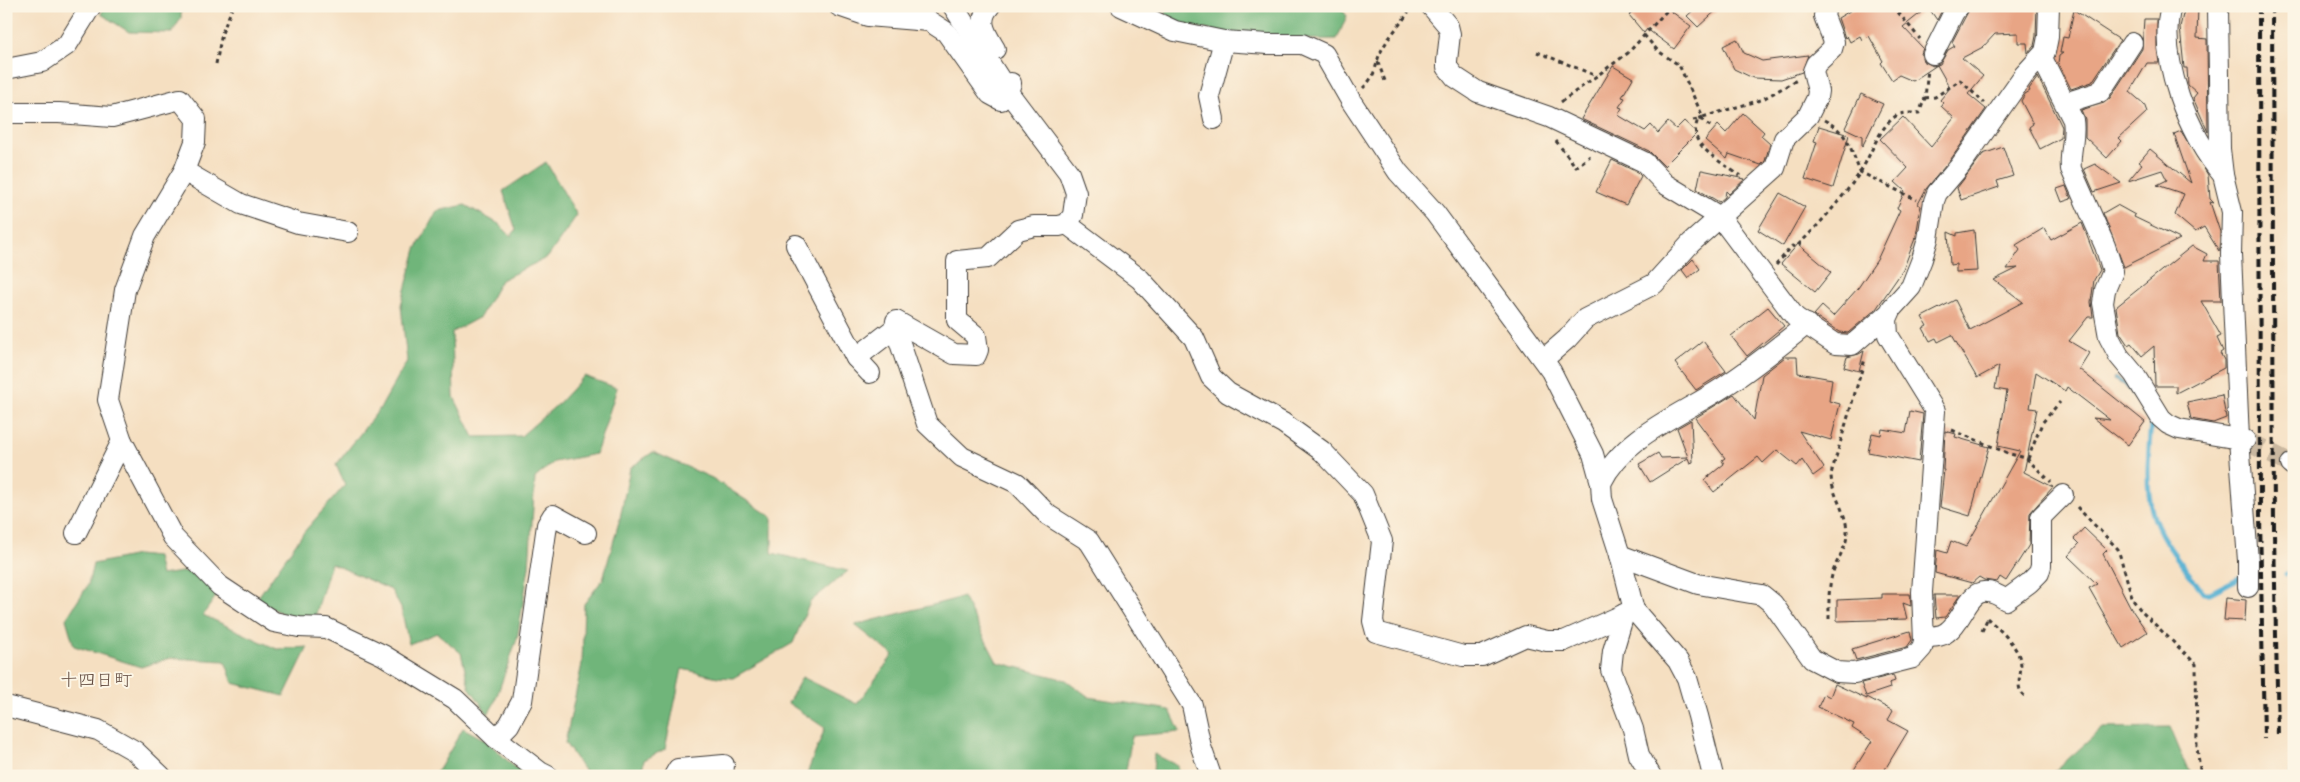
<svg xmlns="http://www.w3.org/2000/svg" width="2300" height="782" font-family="Delius,'Klee One',sans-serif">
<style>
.forest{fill:#6fb57a;stroke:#46684b}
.water{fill:#53afd1;stroke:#386676}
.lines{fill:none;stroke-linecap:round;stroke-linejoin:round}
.stream{stroke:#53afd1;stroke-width:5}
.building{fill:#e8a585}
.minor-tunnel{stroke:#cab8a0;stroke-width:20;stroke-dasharray:20 10;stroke-linecap:butt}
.minor-casing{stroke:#3d3935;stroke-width:22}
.path{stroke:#3d3935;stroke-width:3;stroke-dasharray:4 4;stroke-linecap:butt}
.minor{stroke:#fff;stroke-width:20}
.rail{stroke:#1c1c1c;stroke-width:4;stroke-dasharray:8 4;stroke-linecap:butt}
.labels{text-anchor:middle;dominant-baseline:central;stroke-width:4;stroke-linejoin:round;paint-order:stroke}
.quarter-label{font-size:18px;fill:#634c41;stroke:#fcf5e5}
</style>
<rect width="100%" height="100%" fill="#fcf5e5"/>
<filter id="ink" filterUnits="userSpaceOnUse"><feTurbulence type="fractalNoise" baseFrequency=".02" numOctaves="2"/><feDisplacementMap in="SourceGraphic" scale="10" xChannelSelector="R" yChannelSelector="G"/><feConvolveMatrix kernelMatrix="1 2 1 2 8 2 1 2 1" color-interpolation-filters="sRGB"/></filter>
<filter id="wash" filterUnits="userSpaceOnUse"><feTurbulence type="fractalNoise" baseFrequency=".0096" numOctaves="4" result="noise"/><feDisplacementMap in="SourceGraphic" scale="20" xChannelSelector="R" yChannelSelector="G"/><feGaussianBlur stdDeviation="1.12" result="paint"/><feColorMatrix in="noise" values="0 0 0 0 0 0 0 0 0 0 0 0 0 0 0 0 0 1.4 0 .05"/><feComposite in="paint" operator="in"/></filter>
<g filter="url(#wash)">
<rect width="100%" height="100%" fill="#f5dfc1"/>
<!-- forest -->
<g class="forest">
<polygon points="105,6 181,6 181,18 172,33 129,32 101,14"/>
<polygon points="1164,6 1339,6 1347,16 1337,39 1261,40 1168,22"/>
<polygon points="546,162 577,215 548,257 501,280 480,317 452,332 454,397 474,437 521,436 559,403 584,376 617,388 596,454 554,462 535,478 529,567 517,639 494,704 488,714 469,687 461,653 437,633 409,644 401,608 391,590 331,563 315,617 297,621 256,600 304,532 345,485 336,465 381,407 407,361 401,305 416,249 437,211 465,205 499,224 511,236 516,230 503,191"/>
<polygon points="653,452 712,478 772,517 772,553 848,571 810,602 793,643 733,678 718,677 682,669 665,749 644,760 641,776 588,776 565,743 582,664 584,604 603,579 620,518 630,468"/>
<polygon points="137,555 157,557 161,575 188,571 219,592 203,615 277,649 308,647 284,696 233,683 225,661 170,658 141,667 74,646 66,619 88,585 93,564"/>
<polygon points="963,597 997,662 1066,680 1089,697 1170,710 1180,732 1132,736 1125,776 806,776 825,728 788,703 802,677 857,704 893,655 855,625"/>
<polygon points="2170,727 2188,770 2200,776 2049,776 2103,728"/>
<polygon points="463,728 487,741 515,768 527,769 536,776 430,776 440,768"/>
<polygon points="1154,754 1178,766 1179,776 1153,776"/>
</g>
<!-- water -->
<polygon class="water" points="2114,377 2137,389 2153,416 2151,421 2124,385 2113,380"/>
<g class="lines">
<!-- stream -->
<g class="stream">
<polyline points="2056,63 2057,37"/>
<path d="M2149,417L2151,421C2149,450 2145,483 2152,511C2160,542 2186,567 2203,593H2210L2243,576"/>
<polyline points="2286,574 2289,573 2293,579 2294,600"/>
<polyline points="2294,676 2294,680"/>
<polyline points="2293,776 2294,767"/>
</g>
</g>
<g id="blocks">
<!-- building -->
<g class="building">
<polygon points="1638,6 1664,6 1691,26 1674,49 1647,29 1644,33 1629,15"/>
<polygon points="1698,6 1721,6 1698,27 1687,16"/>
<polygon points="1858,6 1944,6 1937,20 1928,7 1903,27 1923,48 1921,54 1923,61 1933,66 1940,64 1948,50 1955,46 1952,42 1971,6 2037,6 2036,36 2034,46 2028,53 2027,43 2018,43 2018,33 1995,34 1983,47 1962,58 1983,76 1968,94 1986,109 1951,159 1926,189 1918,204 1921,206 1918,217 1919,218 1916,236 1903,270 1876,309 1848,333 1839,332 1814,315 1822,306 1833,316 1858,288 1877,260 1900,210 1897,208 1905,191 1895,182 1908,168 1880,139 1903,117 1931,147 1954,118 1941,106 1943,103 1940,100 1950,88 1937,65 1913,81 1899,75 1892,80 1881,63 1883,61 1869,36 1862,40 1860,36 1850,42 1847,36 1845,38 1838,18"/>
<polygon points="2185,6 2198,6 2197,38 2207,39 2208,132 2193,98 2197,93 2188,85 2187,68 2184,68 2180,27"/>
<polygon points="2074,10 2120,40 2092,82 2071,89 2058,63 2059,56 2063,53 2060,53 2063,37 2068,38"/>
<polygon points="2144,19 2157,19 2157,49 2159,63 2147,63 2130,92 2144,104 2147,112 2119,138 2122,141 2107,158 2085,137 2085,119 2081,110 2104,103 2110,98 2142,49"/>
<polygon points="1737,39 1744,53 1762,61 1808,55 1802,72 1781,79 1753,78 1734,69 1723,46"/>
<polygon points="1613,66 1633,78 1622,97 1625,98 1619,107 1622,108 1618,115 1645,131 1651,125 1658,133 1668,122 1676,129 1684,121 1697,133 1664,166 1649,151 1581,119"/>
<polygon points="2038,77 2062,127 2061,138 2040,149 2029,127 2033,124 2021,101 2025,94 2030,91 2029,89"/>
<polygon points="1861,94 1883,104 1862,147 1862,136 1845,128"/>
<polygon points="1743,113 1764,132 1761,136 1770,144 1765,161 1761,165 1729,154 1727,159 1705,140 1718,125 1726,133"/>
<polygon points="1819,126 1849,135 1833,188 1805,179 1817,142 1814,141"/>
<polygon points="2181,131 2208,175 2210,199 2214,203 2210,202 2220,232 2219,251 2204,227 2195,232 2175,215 2184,194 2157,185 2167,180 2162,170 2128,181 2142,164 2139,162 2150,149 2191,183 2174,134"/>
<polygon points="2003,147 2013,176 1997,181 1999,187 1961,200 1957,188 1983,154"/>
<polygon points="1612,160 1637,172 1641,176 1626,205 1596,192"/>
<polygon points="2095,164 2121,183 2094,192 2084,169"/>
<polygon points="1701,170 1702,170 1745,179 1729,194 1726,191 1725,197 1719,202 1697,189"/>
<polygon points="2066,186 2071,199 2062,202 2057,189"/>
<polygon points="1780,193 1805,207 1783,246 1758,230"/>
<polygon points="2117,205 2135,215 2134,217 2180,239 2124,267 2103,213"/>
<polygon points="2082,223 2100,270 2094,280 2091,302 2093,317 2088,317 2069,341 2089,353 2079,369 2145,422 2128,445 2093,418 2110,420 2067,387 2065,391 2036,372 2030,408 2037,409 2024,472 2053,487 2030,513 2029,545 2006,581 2000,577 1997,582 1984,580 1979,577 1972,583 1935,573 1937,550 1947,553 1951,541 1966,547 2020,451 1998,446 2007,391 1995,389 1999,366 1977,378 1952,335 1938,342 1936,338 1930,341 1923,328 1927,326 1922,317 1955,300 1970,330 2023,302 1994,280 2018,268 2007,269 2020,250 2016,245 2044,228 2051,240"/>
<polygon points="1974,230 1977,271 1956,272 1956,264 1950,265 1948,232 1957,236 1957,233"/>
<polygon points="1798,244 1831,272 1815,292 1781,264"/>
<polygon points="2192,246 2207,254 2204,261 2219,261 2221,301 2201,301 2221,336 2217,338 2223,351 2220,353 2224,360 2224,368 2176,393 2176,386 2155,386 2154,346 2142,356 2131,343 2128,345 2120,333 2116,307"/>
<polygon points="1693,259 1700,269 1688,278 1682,270"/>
<polygon points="1768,307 1784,326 1747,356 1731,336"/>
<polygon points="1703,341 1726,371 1696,390 1675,363"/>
<polygon points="1864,351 1859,371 1844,367 1847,357 1859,354"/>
<polygon points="1785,357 1797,357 1798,373 1832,379 1829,401 1840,404 1831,440 1799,431 1824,468 1813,476 1802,460 1797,466 1777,450 1763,463 1758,457 1714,492 1704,480 1724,464 1722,460 1725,458 1695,418 1734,394 1754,420 1762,375"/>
<polygon points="2222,395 2226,418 2213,423 2191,419 2187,402"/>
<polygon points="1910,411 1923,414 1919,462 1868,452 1872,433 1881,435 1882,429 1906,433"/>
<polygon points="1691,420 1693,462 1690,463 1688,458 1650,482 1639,464 1658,453 1661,458 1688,457 1677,428"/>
<polygon points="1945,431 1956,434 1955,437 1989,447 1970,516 1940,507 1944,470 1943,470"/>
<polygon points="2084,528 2107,550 2103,554 2132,610 2147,632 2123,648 2089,588 2097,584 2068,556 2079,544 2074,539"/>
<polygon points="1882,594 1910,594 1911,606 1903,603 1907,619 1837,621 1837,600 1882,598"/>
<polygon points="1934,595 1960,595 1945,617 1936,618"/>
<polygon points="2226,598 2246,600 2245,621 2224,620"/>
<polygon points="1910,631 1912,640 1907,647 1856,660 1852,649"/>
<polygon points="1893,675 1895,681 1889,683 1890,688 1866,696 1861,683"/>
<polygon points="1835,684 1867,699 1867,697 1893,711 1888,720 1908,731 1881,776 1850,776 1872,741 1852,728 1854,724 1818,707 1824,694 1830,697"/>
</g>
</g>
</g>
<g filter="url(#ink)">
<use href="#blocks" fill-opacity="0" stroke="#3d3935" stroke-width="1"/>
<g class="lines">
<!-- minor-tunnel -->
<polyline class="minor-tunnel" points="2245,440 2291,464"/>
<defs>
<g id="minor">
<polyline points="839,6 868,16 929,21 946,32 990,94 1001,100 1008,92 1011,83"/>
<path d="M990,6C976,21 987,35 995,49"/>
<polyline points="1121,6 1175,31 1224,41 1268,44 1302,44 1324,54 1351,101 1398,172 1435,213 1551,371 1593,454 1601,483 1602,499 1620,555 1634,610 1678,661 1687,678 1698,716 1713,776"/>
<polyline points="1431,6 1448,26 1450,34 1447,61 1447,67 1455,77 1478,92 1549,117 1644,162 1665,184 1720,217 1795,317 1835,344 1852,345 1888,314"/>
<path d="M2171,6C2157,57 2189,137 2223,175"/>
<polyline points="2218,6 2220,149 2223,175 2232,212 2231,254 2239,439 2248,561 2248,587"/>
<polyline points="1933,54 1954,12 1959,6"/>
<path d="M2042,58L2073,120C2076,137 2069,152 2071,169L2105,246L2113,271L2105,290L2103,303L2109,337L2119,356L2134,374L2161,418L2168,424L2179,429L2245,440"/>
<polyline points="6,69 42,62 67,45 91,6"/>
<polyline points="2065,103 2100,92 2132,43"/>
<polyline points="6,113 59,113 112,117 180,99 196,119 195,142 184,171 145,236 125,290 108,400 122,441 173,537 220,586 274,622 299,627 326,628 383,655 455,699 496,738 540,772 548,776"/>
<polyline points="1214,119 1209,96 1224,41"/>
<polyline points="184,171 241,204 298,223 348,232"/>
<polyline points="1067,224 1140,279 1194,338 1211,377 1228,393 1283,423 1322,451 1363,494 1382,541 1373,621 1376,632 1463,656 1482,656 1526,636 1547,641 1564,641 1634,610"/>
<polyline points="796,245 856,358 870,373"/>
<polyline points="895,328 927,424 962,457 1017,483 1048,515 1089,541 1192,705 1201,747 1211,776"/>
<polyline points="856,358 895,328 896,321 954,354 976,355 978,350 976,336 957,320 957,261 988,258 1018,230 1034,226 1059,226 1067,224 1073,215 1076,193 1069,173 1008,92 953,6"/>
<polyline points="1544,359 1567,339 1585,319 1654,284 1691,243 1775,168 1784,139 1808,116 1817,98 1818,91 1813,71 1816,64 1832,49 1834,42 1824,16 1826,6"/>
<polyline points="2291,464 2294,466"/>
<path d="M1601,483C1625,434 1682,415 1725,386C1754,367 1780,346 1807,324"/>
<polyline points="76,533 122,441"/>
<polyline points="1620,555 1698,584 1762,595 1773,604 1812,659 1837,672 1854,673 1913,658 1922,648 1924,641 1922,592 1935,411 1888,335 1887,319 1892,308 1911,287 1922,259 1928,239 1934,201 1937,193 1960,166 2024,75 2045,52 2048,37 2049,6"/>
<polyline points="1624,614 1613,651 1611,670 1633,729 1639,755 1651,776"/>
<path d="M1924,637C1932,637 1941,637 1947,632C1969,616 1968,574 2006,600L2029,583L2039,573L2041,566V517L2063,495"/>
<polyline points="6,706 98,730 135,751 161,776"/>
<polyline points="496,738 509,725 522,701 547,525 553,515 586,533"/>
<polyline points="674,776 678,769 724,765 723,776"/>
</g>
</defs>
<!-- minor casing -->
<use href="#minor" class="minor-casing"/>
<!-- path -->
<g class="path">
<polyline points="1893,6 1920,39"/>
<polyline points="1644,35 1658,51 1679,65 1703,117 1761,100 1797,80"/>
<polyline points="1537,52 1597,76"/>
<polyline points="1378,62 1385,81"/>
<polyline points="216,64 222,33 233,6"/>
<path d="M1363,88C1380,71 1373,63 1384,46C1392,32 1404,21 1412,6"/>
<polyline points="1925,98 1935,97 1960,80 1984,103"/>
<polyline points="1561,102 1628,53 1671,6"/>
<path d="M1703,117L1698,119C1696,125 1694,132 1697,139C1705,154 1727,166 1740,176"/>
<polyline points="1702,118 1705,123 1714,128"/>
<polyline points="1693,120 1698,119"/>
<path d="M1824,120C1849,133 1850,148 1860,172L1917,200"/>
<polyline points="1556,141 1576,167 1590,156"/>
<path d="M1776,265L1792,246L1796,247C1819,225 1840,201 1859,174C1871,156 1878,128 1896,116C1902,112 1912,113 1919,113L1925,98L1928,69"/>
<polyline points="1952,430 2010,454 2026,458 2051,482"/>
<polyline points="2028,459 2042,423 2060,402"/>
<polyline points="2077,507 2118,549 2133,600 2142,612 2196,664 2197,748 2201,776"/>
<path d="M1987,618C1999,629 2015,643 2020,659C2024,671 2012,688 2026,697"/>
<path d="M1829,619C1829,604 1828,587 1833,572C1837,558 1847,548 1847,533C1847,511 1831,495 1831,474L1865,359"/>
<polyline points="1982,631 1988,617"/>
</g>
<!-- minor -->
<use href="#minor" class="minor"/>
<!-- rail -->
<g class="rail">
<polyline points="2259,6 2260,516 2264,739"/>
<polyline points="2272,6 2274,533 2278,738"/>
</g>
</g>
</g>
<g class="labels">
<!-- quarter labels -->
<g class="quarter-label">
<text x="96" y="679">十四日町</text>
</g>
</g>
<!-- margin -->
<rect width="2300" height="782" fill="none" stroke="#fcf5e5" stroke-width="25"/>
</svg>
